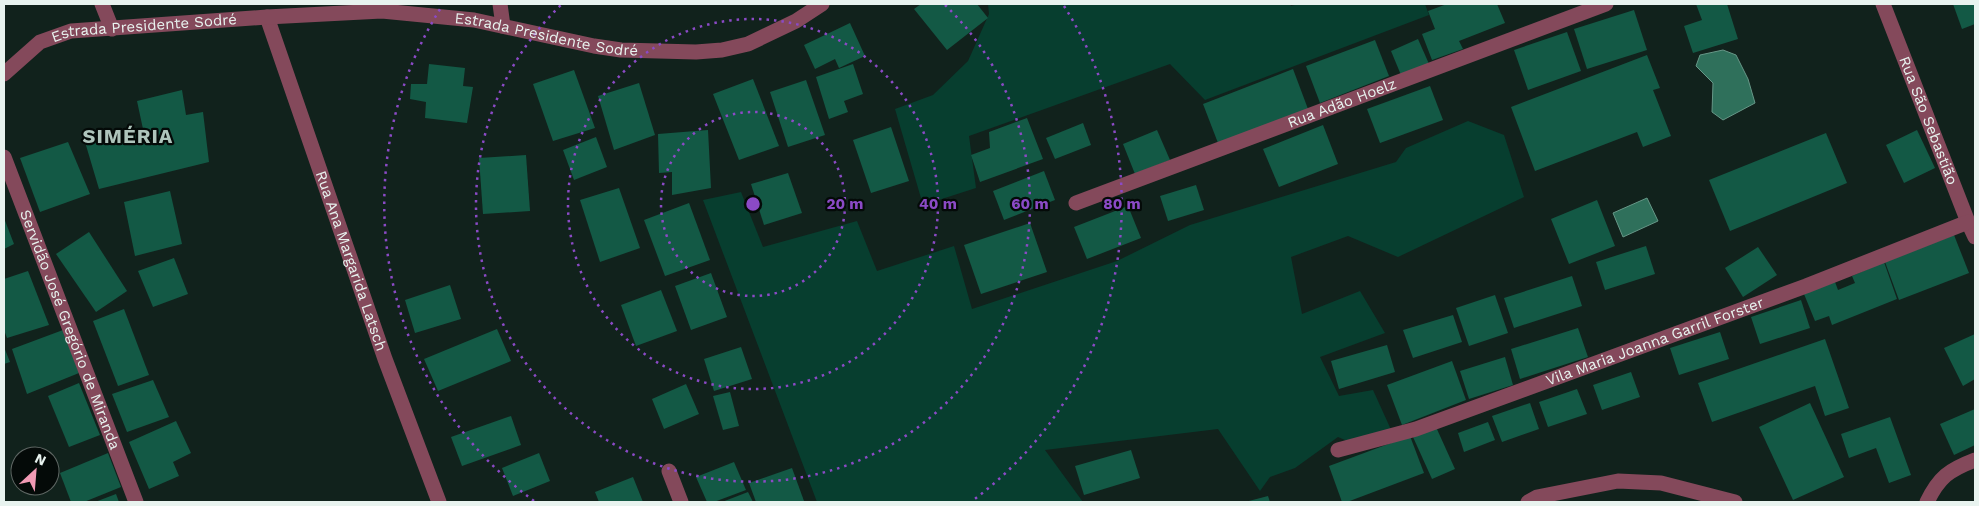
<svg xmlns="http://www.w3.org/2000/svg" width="1979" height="506" font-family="'Work Sans',sans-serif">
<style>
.green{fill:#073e2f}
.water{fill:#2f705b;stroke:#669787}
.building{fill:#135945}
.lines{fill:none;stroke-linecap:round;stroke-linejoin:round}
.minor{stroke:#84495b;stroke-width:15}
.ring{fill:none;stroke:#8b4ac6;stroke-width:2.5;stroke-dasharray:2.5 5}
.labels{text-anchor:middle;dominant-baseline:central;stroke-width:4.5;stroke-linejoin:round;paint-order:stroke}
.street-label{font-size:15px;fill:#e8f3ef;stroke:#040a08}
.district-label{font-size:20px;font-weight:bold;letter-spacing:1px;fill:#aec4bb;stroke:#040a08}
.centre{fill:#8b4ac6;stroke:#040a08;stroke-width:2.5}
.ring-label{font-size:15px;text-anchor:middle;font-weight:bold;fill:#8b4ac6;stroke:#040a08;stroke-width:4.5;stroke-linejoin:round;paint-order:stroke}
</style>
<rect width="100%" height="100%" fill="#11221c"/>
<!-- green -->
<g class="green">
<polygon points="988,4 1290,4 1291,6 1298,4 1425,4 1429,15 1205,100 1170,64 969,136 976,188 923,205 895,109 933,95 968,61 989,14"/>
<polygon points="1468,121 1504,135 1524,197 1398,257 1348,236 1291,257 1302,314 1360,291 1385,333 1320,357 1339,396 1373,390 1393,434 1359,446 1338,437 1295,468 1270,477 1260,491 1218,429 1045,450 1083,502 817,502 703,200 741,192 763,247 857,221 877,271 954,246 972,309 1117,261 1190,225 1396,162 1406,148"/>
</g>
<!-- water -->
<g class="water">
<polygon points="1723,50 1736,55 1748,79 1755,103 1723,120 1712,112 1713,83 1696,66 1700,55"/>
<polygon points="1647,198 1658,221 1623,237 1613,213"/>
</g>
<!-- building -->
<g class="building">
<polygon points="921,4 977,4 988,18 947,50 914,9"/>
<polygon points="1447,4 1497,4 1505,23 1459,41 1463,49 1432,60 1422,34 1435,29 1428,11"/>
<polygon points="1696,4 1727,4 1738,39 1693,53 1684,26 1702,20"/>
<polygon points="1953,4 1975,4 1975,24 1962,29"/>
<polygon points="1634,10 1647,50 1587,69 1574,29"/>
<polygon points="850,23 865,56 839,68 835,59 815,69 804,45"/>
<polygon points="1567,32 1581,71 1528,90 1514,50"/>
<polygon points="1418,39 1429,64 1401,75 1391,51"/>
<polygon points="1375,40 1389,76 1320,103 1306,66"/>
<polygon points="1647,55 1660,88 1653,90 1671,136 1643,147 1637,132 1535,171 1511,107"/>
<polygon points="429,64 465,68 463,86 473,87 467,123 425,118 426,102 410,99 411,84 427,84"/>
<polygon points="853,64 863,94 844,101 848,112 829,119 816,77"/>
<polygon points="1293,69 1308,109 1218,143 1203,104"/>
<polygon points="574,70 595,128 553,141 533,84"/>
<polygon points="753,79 779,146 739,160 713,94"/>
<polygon points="806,80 825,135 788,147 770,92"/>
<polygon points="639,83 655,135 614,150 598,96"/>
<polygon points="1430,86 1443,120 1380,143 1367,109"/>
<polygon points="182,90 186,115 203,112 209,162 99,189 85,142 143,129 137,101"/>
<polygon points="1027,118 1043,159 980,182 971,155 990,148 989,132"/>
<polygon points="1083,123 1091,145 1055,159 1046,138"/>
<polygon points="1323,125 1338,164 1279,187 1263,149"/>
<polygon points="891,127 909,181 871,193 853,140"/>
<polygon points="708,130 711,188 672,195 672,172 659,173 658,134"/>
<polygon points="1157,130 1170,160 1135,174 1123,144"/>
<polygon points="1917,130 1935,168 1904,183 1886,145"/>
<polygon points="1826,133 1847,183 1730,231 1709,180"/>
<polygon points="596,137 607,167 574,180 563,150"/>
<polygon points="68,142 90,194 40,212 20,158"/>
<polygon points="526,155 530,211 483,214 479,158"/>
<polygon points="1044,171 1055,200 1004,220 993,191"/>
<polygon points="788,173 802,213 764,225 751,184"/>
<polygon points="1196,185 1204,210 1168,221 1160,196"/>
<polygon points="619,188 640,248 600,262 580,200"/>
<polygon points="170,191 182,244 135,256 124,202"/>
<polygon points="1597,200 1615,246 1569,264 1551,219"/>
<polygon points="689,203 710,260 665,276 644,220"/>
<polygon points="1128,206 1141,238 1087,259 1074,227"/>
<polygon points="4,218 14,244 4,249"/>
<polygon points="1030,223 1047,272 981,294 964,245"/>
<polygon points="89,232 127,291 96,312 56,254"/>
<polygon points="1954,235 1969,273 1899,300 1885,262"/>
<polygon points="1646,246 1655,274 1605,290 1596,262"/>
<polygon points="1758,247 1777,275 1743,297 1725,268"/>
<polygon points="174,258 188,294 153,307 138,271"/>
<polygon points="1884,262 1897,299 1832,325 1829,316 1815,321 1804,294 1835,282 1838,290 1855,283 1852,276"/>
<polygon points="28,271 49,325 7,338 4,330 4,279"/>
<polygon points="711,273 727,317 691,330 675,286"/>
<polygon points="1572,276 1582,306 1514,328 1504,298"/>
<polygon points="450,285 461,319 415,333 405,300"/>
<polygon points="661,290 677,331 636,346 621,305"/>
<polygon points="1495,295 1508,333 1469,346 1456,308"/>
<polygon points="1801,300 1810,328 1760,344 1751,317"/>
<polygon points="124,309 149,375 118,386 93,321"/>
<polygon points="1453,315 1462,342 1413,358 1403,330"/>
<polygon points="1578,328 1588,357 1520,379 1511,349"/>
<polygon points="497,329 511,361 438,391 424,359"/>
<polygon points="63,330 79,373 27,394 12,349"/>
<polygon points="1720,332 1729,359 1679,375 1670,348"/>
<polygon points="1975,334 1975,379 1963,386 1944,348"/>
<polygon points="1825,339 1849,408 1825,416 1815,386 1712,422 1698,383"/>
<polygon points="1387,345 1395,372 1339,389 1331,361"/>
<polygon points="4,347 10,362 4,364"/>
<polygon points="741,347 752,379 714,391 704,359"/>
<polygon points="1505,357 1513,385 1469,399 1460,371"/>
<polygon points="1452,361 1466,400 1402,425 1387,385"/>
<polygon points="1631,372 1640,397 1602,410 1593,385"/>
<polygon points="153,380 169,417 127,432 112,394"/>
<polygon points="79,383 100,435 69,447 48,396"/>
<polygon points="686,384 699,414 664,429 652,399"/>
<polygon points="1577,389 1587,414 1548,427 1539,402"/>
<polygon points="730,392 739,426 723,430 713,396"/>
<polygon points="1530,403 1539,429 1502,442 1492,416"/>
<polygon points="1810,403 1844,477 1793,500 1759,427"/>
<polygon points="1975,409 1975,445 1954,455 1940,424"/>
<polygon points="511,416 521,445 462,466 451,437"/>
<polygon points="1890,417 1911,475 1889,483 1876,448 1849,458 1841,434"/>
<polygon points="176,421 191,453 173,462 179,476 149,489 129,442"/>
<polygon points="1488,422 1495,440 1464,452 1458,433"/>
<polygon points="1436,427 1455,469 1432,479 1413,437"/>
<polygon points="1410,436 1424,473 1347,502 1342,502 1329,466"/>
<polygon points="1131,450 1140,478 1084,495 1075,466"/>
<polygon points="108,453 121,487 84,502 71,502 60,473"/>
<polygon points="539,453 550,481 513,496 502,468"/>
<polygon points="734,462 746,490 714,502 707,502 696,477"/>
<polygon points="792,468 804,501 756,502 749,483"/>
<polygon points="633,477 643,502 599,502 595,492"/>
<polygon points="748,492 753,502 722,502"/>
<polygon points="116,494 119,502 95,502"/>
<polygon points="1268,496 1270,502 1245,502"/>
</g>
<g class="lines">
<!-- minor -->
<g class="minor">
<polyline points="102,4 112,29"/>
<polyline points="500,4 503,26"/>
<path id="s1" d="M1883,4L1968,222L1975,237"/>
<path id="s2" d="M267,17L385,359L439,502"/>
<path id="s3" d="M4,74L40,42L71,31L267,17L382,11L474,20L594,46L621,50L696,52L722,50L748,44L796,21L822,4"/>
<path id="s4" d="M4,157L136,502"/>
<path id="s5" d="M1076,203L1606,4"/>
<path id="s6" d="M1338,450L1416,429L1806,286L1968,222"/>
<polyline points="669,471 681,502"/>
<polyline points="1528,502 1537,497 1618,481 1661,483 1735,502"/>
<path d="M1927,502C1939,477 1949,470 1975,460"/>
</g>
</g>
<!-- distance rings -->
<g class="ring">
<circle cx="753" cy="204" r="92"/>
<circle cx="753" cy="204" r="185"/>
<path d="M945 5A277 277 0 1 1 561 5"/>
<path d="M534 501A369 369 0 0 1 442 6M1064 6A369 369 0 0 1 972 501"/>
</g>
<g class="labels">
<!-- street labels -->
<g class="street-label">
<text stroke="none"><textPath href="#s3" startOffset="154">Estrada Presidente Sodré</textPath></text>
<text stroke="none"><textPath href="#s3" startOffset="559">Estrada Presidente Sodré</textPath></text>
<text stroke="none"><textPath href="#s5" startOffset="284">Rua Adão Hoelz</textPath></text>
<text stroke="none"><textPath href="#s1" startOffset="125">Rua São Sebastião</textPath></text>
<text stroke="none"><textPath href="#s2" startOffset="258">Rua Ana Margarida Latsch</textPath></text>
<text stroke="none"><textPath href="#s4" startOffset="185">Servidão José Gregório de Miranda</textPath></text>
<text stroke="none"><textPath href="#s6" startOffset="335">Vila Maria Joanna Garril Forster</textPath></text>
</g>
<!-- district labels -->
<g class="district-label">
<text x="128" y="136">SIMÉRIA</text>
</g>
</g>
<circle cx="753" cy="204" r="8" class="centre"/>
<g class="ring-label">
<text x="845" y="209">20 m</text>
<text x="938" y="209">40 m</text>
<text x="1030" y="209">60 m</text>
<text x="1122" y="209">80 m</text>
</g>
<!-- border -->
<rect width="1979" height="506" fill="none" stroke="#e8f3ef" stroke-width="10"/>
<!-- north arrow -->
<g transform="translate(35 471) rotate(26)"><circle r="24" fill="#040a08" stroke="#5f6764"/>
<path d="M0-4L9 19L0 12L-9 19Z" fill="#f19ab4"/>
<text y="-8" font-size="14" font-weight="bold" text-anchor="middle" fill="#e8f3ef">N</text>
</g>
</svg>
